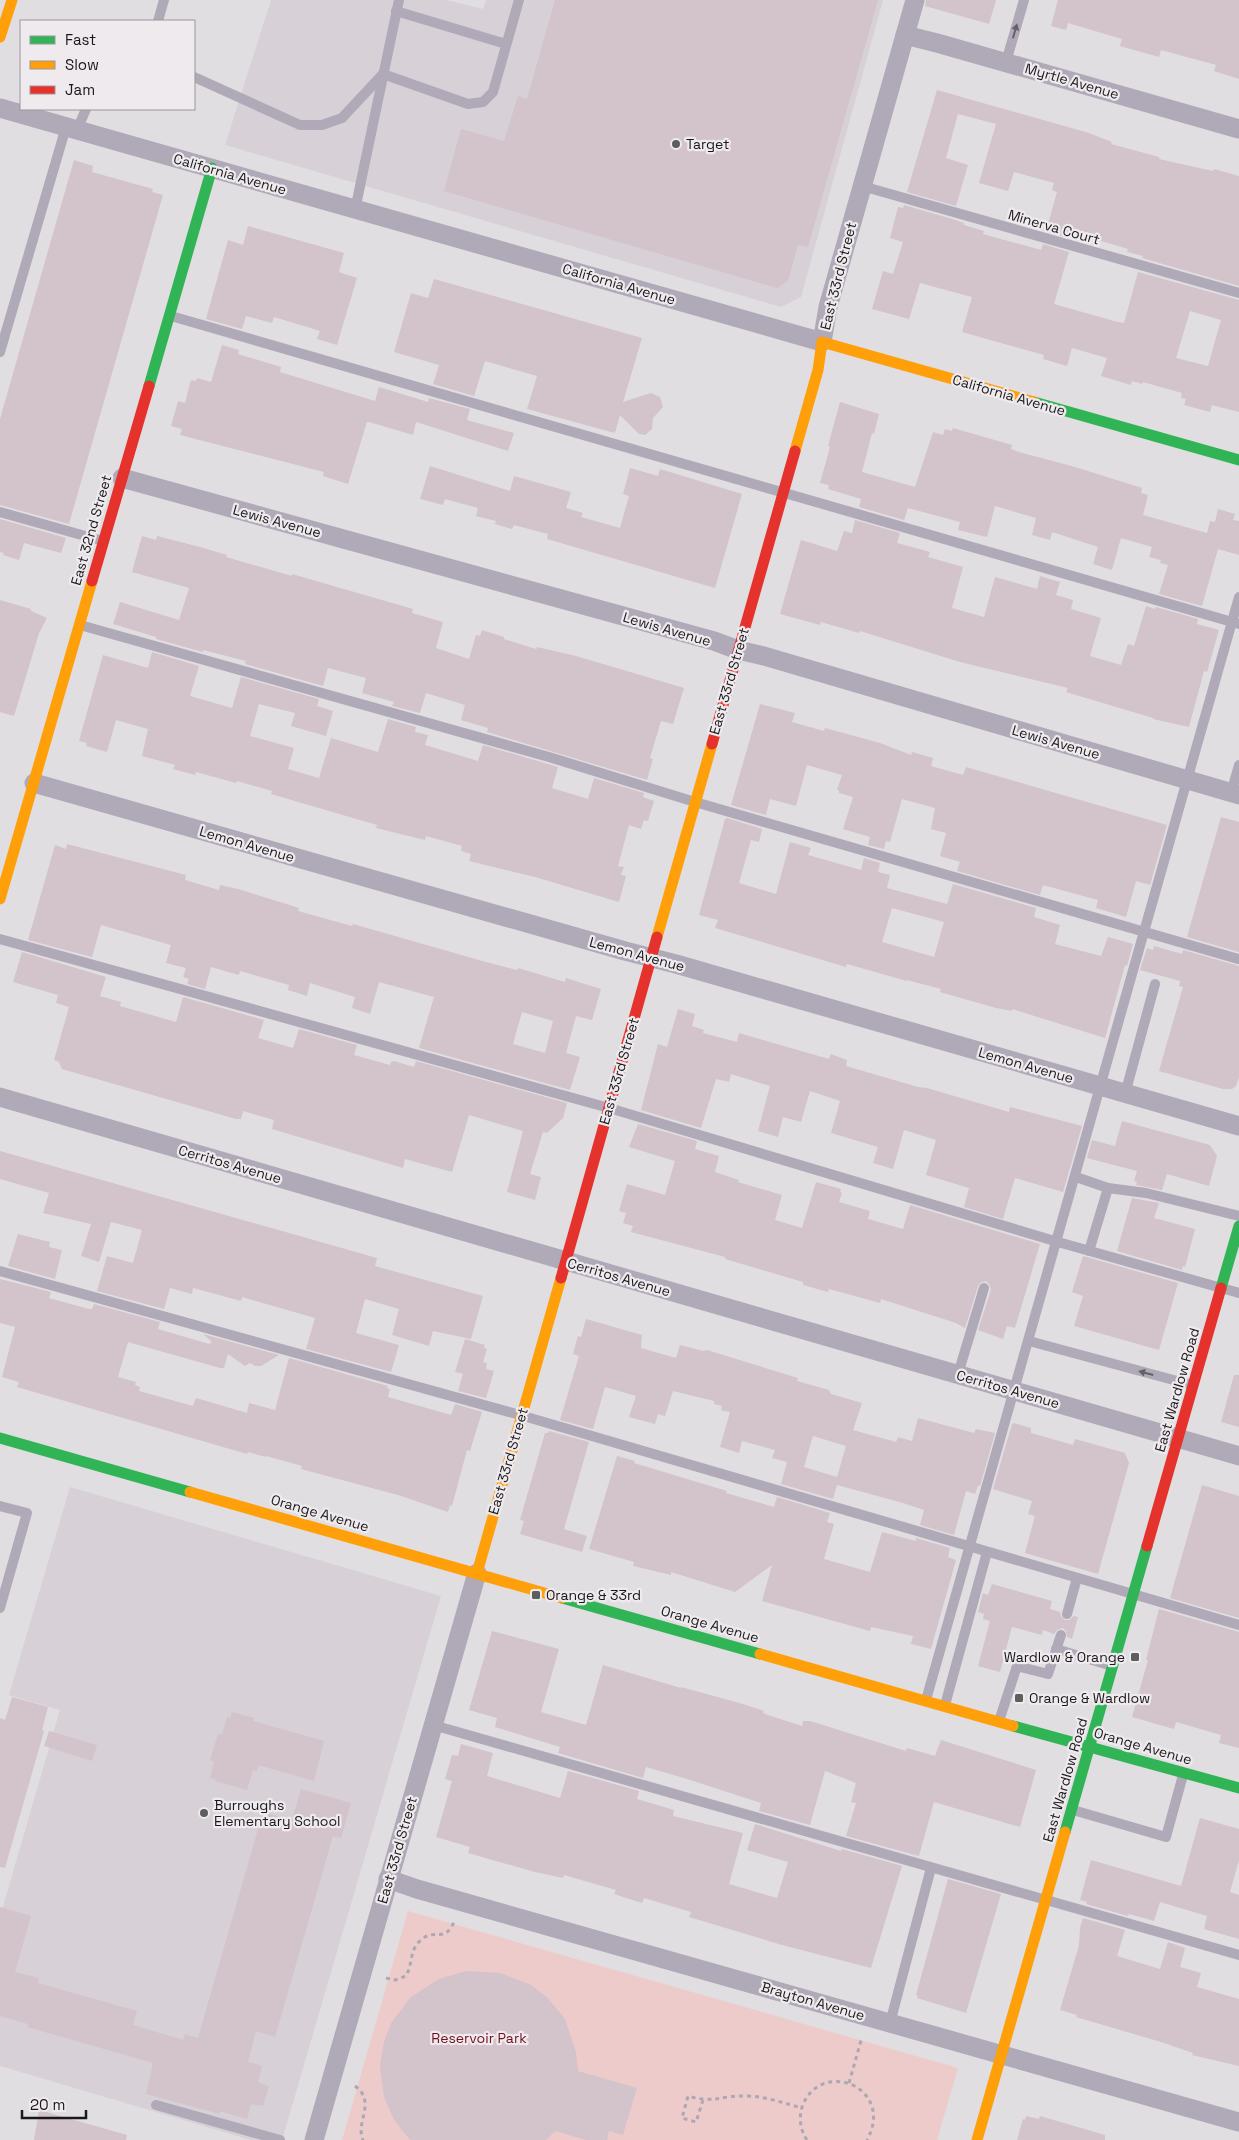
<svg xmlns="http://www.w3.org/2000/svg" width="1239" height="2140" font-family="'Space Grotesk',sans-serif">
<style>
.built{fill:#d7d0d7}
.green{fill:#edcbcb}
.building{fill:#d3c3cb;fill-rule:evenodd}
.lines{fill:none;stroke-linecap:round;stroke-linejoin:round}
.path{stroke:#aca8b1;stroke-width:3;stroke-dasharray:4 4;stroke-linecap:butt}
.lane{stroke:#afa9b8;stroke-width:10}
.street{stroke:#afa9b8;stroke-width:19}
.fast{stroke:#30b455;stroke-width:11}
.slow{stroke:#ff9f0a;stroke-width:11}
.jam{stroke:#e5322d;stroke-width:11}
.oneway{fill:#646169}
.poi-dot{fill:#5f5e5f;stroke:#efeaee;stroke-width:2}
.labels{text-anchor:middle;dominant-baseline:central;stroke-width:4.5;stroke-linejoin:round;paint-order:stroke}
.street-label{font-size:14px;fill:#1a191a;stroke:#efeaee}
.poi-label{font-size:14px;fill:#1a191a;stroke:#efeaee;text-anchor:start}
.park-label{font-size:14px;fill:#720f1d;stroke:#efeaee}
</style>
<rect width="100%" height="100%" fill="#e0dee0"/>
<!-- built -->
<g class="built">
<polygon points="271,0 446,0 483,9 486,0 883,0 801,297 781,307 225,145"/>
<polygon points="70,1487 441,1596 282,2140 251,2140 0,2066 0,1917 60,1710 9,1695"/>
</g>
<!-- green -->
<polygon class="green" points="408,1911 958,2068 937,2140 342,2140"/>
<!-- building -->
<g class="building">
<polygon points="555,0 878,0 808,247 798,245 788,281 777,288 444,191 461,129 504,141 518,96 527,99"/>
<polygon points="926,0 996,0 989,24 925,6"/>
<polygon points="1058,0 1239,0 1239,79 1214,71 1216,65 1161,50 1159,57 1120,46 1122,39 1068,23 1066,30 1051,26"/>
<polygon points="937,90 1089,133 1112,142 1111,144 1159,157 1159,159 1213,171 1214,169 1239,176 1239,286 1142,258 1143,256 1127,252 1128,249 1074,233 1073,239 1046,231 1057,192 1052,190 1054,183 1014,172 1008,191 979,183 996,124 958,114 946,158 968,165 956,206 907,192"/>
<polygon points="74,160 93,166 92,172 153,189 152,192 163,195 69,524 0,505 0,419"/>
<path d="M904,205L952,219L964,223V225L984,231L983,234L1041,250L1043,244L1069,252L1054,304L1114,321L1124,323L1138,272L1239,300V412L1212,405L1210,412L1184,405L1186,399L1181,398L1182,393L1143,382L1142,384L1132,381L1131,385L1101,376L1107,358L1072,348L1067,366L1043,359L1044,355L962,332L972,297L920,283L909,319L872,309L883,271L893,274L903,242L890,238L898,207L903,208ZM1190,311L1221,320L1208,366L1176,358Z"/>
<polygon points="248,226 344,253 339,272 357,278 337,345 317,339 320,331 274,317 272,323 246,316 242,329 206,319 228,240 243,245"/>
<polygon points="434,279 642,338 623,402 651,393 660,397 663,407 653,418 652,429 645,435 639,434 620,415 615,433 527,409 537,376 485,361 474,396 433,384 439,365 394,352 411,293 428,298"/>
<polygon points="222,345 239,350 238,354 281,367 280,372 375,401 379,387 428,402 429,398 470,409 467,420 514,433 508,451 416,422 413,435 369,422 367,422 348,484 323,476 324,472 180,435 182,429 171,426 178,401 185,403 191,380 196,381 197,378 211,382"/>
<polygon points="840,402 879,414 874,434 872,433 862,472 915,487 933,432 943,435 945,429 952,431 953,428 1012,445 1011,449 1019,452 1075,467 1142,488 1141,493 1148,495 1143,515 1207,533 1210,521 1215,522 1218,509 1235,514 1233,520 1239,521 1239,555 1218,549 1202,606 1159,594 1168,565 1160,563 1161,560 1149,557 1152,547 1121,538 1112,570 1093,564 1098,547 1052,532 1050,540 1032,535 1036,518 995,506 987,537 958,530 960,522 908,508 904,520 859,507 861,499 828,489 829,485 820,483 830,447 828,446"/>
<polygon points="430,466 510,491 514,476 571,492 566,508 583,513 581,517 620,528 629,496 623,494 630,468 658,476 660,469 742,494 715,588 547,539 548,534 514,525 512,529 495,524 496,521 476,516 478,508 445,499 443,505 420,499"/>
<polygon points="0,519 66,538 61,553 24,543 19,560 3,555 4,553 0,552"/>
<polygon points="855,520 900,533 897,543 930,552 928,557 963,567 952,608 984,617 995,577 1037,589 1040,576 1060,582 1056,595 1073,600 1071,609 1101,618 1090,656 1121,665 1128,644 1134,646 1146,606 1155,609 1156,607 1198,619 1197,624 1219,630 1207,672 1204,671 1189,727 1153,719 1153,718 1066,692 1068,688 960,662 860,631 859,633 821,622 820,625 780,614 801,540 837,551 844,531 852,533"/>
<polygon points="142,536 156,540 157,536 200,547 227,555 226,557 292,576 292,574 413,609 412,613 443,622 436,648 469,659 476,635 480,636 482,630 504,637 504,639 536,649 537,647 576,656 684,688 673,724 661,721 650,758 653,759 647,780 487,732 488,728 461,720 465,705 426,693 420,713 392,706 394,702 362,693 366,678 328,668 323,686 245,664 246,661 203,650 203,652 156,639 156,637 113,624 120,602 179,620 189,588 132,572"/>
<polygon points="0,600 31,609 31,611 47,618 39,633 14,716 0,712"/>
<polygon points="152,652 199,666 190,696 232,708 241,677 319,699 317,706 333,711 326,736 291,726 295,713 259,704 250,736 294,748 288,769 319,778 331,738 378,752 388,719 416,727 415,732 428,735 425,745 478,761 483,745 558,767 552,788 588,799 594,778 644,793 643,797 654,801 648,821 644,820 641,829 629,825 618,866 624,867 621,875 626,876 619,902 535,877 469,861 471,854 461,851 462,846 426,836 425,840 376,828 377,825 271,794 272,791 237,781 236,783 196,772 195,775 173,769 175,765 142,756 148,729 116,720 107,752 86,746 87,743 79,741 103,655 148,668"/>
<polygon points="760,704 795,713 792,722 824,731 825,728 880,743 911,755 912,752 933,758 931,766 963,775 966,767 1167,825 1150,885 1136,881 1126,917 1096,908 1098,900 1043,885 1040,895 957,871 960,862 940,856 946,833 931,829 935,808 902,799 890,842 886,841 884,849 868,845 870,837 843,829 853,797 839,793 839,790 837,790 842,775 807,765 796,806 770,799 766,815 731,805"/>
<polygon points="1221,817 1239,822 1239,952 1187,937"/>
<path d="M727,818L762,829L759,842L751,840L739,883L776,894L790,842L811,848L808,855L861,870L864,858L880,863L878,872L890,875L887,888L947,904L953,884L1036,908L1034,917L1060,925L1055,944L1101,956L1108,937L1133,944L1127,966L1125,965L1105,1038L1012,1009V1011L996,1008L940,992L941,989L907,980V981L847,964L846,967L715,928L718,920L699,915L725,819ZM892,908L944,922L934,957L882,942Z"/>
<path d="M67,844L186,875L185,880L219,890L220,885L238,889L299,908L298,911L341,923L352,926L353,924L486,962L517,970L518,968L565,982L566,978L601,989L592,1020L576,1016L566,1053L580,1057L570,1090L419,1048L434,997L379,982L370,1014L352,1008L355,997L310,983L307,996L288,990L289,985L240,971L239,975L211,967L205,989L187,984L189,979L183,977L186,968L166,963L171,945L101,925L92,957L28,940L55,845L66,849ZM522,1012L553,1021L545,1053L513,1044Z"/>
<polygon points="1154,946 1182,954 1183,950 1239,966 1239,1077 1236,1086 1232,1089 1223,1089 1159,1071 1183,987 1179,986 1180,981 1140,970 1147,948 1153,950"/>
<polygon points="22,952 106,977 100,996 121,1002 120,1006 176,1022 183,997 264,1020 258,1038 293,1048 299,1029 357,1045 354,1055 390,1065 391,1062 394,1061 414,1067 416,1061 567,1103 563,1118 547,1133 543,1132 530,1174 541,1177 535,1200 507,1192 523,1131 469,1115 452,1172 405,1159 403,1168 272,1129 274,1120 243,1111 241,1119 236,1119 62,1069 59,1062 54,1060 69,1007 56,1003 58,995 13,982"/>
<polygon points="678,1009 695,1014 692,1026 704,1030 703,1033 737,1042 739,1033 829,1059 831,1054 847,1060 846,1066 918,1087 927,1088 1009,1112 1010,1107 1082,1126 1063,1192 1015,1178 1003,1219 964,1207 969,1188 926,1175 936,1140 904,1130 893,1169 873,1163 878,1147 831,1133 840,1101 810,1091 801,1122 783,1117 778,1137 758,1131 770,1086 731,1074 729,1082 716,1079 701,1128 641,1110 658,1044 667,1047"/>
<polygon points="1122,1121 1210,1145 1217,1156 1209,1186 1167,1174 1162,1190 1136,1185 1137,1182 1134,1181 1137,1171 1087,1158 1092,1140 1115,1146"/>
<polygon points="638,1124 697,1141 695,1149 719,1156 715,1172 739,1180 738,1182 782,1195 775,1220 802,1228 816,1182 841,1189 840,1192 842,1193 839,1202 870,1211 868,1219 903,1229 910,1205 1040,1244 1015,1328 1007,1326 1003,1339 978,1330 991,1290 989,1284 986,1281 980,1283 978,1286 965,1328 956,1323 881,1299 880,1303 829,1289 828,1292 803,1285 803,1282 725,1259 725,1257 631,1232 633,1226 623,1223 626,1213 619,1211 627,1184 665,1195 675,1161 629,1147"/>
<polygon points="0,1151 377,1258 375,1266 483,1296 471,1339 433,1331 429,1346 392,1335 399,1309 365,1299 356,1333 399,1345 391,1372 306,1349 315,1318 242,1297 241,1301 193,1288 192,1294 170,1288 164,1309 97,1291 107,1256 133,1263 142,1230 111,1222 99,1262 81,1256 91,1224 43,1213 49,1193 0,1179"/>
<polygon points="1132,1198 1159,1203 1154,1218 1195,1229 1185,1267 1183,1266 1182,1270 1117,1251"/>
<polygon points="18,1234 50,1242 49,1247 62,1250 55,1279 8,1266"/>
<polygon points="1083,1256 1178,1283 1159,1350 1074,1326 1083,1296 1072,1292"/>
<polygon points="0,1279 51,1292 49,1298 89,1309 92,1309 94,1304 160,1322 158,1329 209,1344 212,1342 203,1334 279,1355 261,1366 255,1366 250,1363 245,1366 228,1354 224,1368 220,1368 128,1342 118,1377 136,1382 135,1385 140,1387 139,1391 193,1406 196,1398 247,1413 249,1403 275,1410 289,1358 388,1386 387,1388 390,1389 388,1397 451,1415 455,1404 482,1412 470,1451 467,1450 452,1506 450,1505 448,1512 398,1495 301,1469 302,1466 266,1456 266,1457 248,1452 247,1454 223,1447 17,1387 19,1382 2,1377 15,1327 0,1323"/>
<path d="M586,1319L642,1335L641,1348L676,1358L680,1345L703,1351L707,1350L798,1378L797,1381L829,1390L831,1394L862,1403L853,1430L896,1442L898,1437L912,1441L918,1418L974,1433L976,1429L995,1433L980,1486L978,1485L975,1494L966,1491L954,1535L920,1525L924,1510L903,1503L837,1485L833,1499L781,1484L787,1462L772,1458L775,1450L742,1441L739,1453L720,1447L730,1412L721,1410L722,1406L714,1404V1401L673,1391L665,1416L658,1414L655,1424L629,1417L636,1396L605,1387L593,1429L560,1420L579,1356L573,1354L578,1336L581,1337ZM813,1436L846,1446L837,1477L804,1467Z"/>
<polygon points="465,1339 485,1345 484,1348 487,1349 483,1362 487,1363 486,1369 494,1371 486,1398 458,1391 463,1374 455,1372"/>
<polygon points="1234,1375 1239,1375 1239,1427 1221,1422"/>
<polygon points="1014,1423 1031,1428 1031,1433 1073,1445 1075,1439 1125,1453 1129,1463 1098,1574 1025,1553 1035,1516 1028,1514 1032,1501 993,1489 1012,1424"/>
<polygon points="549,1431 589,1442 564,1529 587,1536 582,1552 520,1534 524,1521 520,1520 545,1433 548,1433"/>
<polygon points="617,1456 635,1461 634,1463 727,1491 726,1493 774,1507 777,1497 830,1513 827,1522 834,1524 824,1559 870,1572 882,1532 916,1541 916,1538 950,1548 948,1557 956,1560 931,1649 911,1644 913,1636 871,1627 870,1631 762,1601 772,1565 735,1592 671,1572 671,1575 633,1566 634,1562 589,1549"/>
<polygon points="1202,1485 1239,1496 1239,1618 1170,1598"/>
<polygon points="992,1584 1052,1601 1050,1609 1060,1612 1061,1616 1065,1620 1069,1620 1074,1616 1078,1617 1072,1639 1067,1637 1066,1631 1063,1628 1057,1630 1054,1634 1043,1630 1042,1635 1012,1627 1000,1672 978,1666 990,1621 983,1619 984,1614 978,1612 983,1593 988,1595"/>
<polygon points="1159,1609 1239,1632 1239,1748 1219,1743 1221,1735 1176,1722 1174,1729 1132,1717 1148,1660 1146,1660"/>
<polygon points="492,1631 559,1649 541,1712 586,1725 603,1665 681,1688 681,1687 743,1704 764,1711 763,1713 768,1715 802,1726 803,1721 810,1721 906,1751 907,1748 935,1756 941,1740 1036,1770 1020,1827 934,1802 919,1856 846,1836 856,1803 851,1802 856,1783 825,1771 810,1825 759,1811 761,1803 687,1779 646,1767 643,1778 558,1753 560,1747 495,1727 497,1718 469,1710"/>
<polygon points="12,1697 48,1707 42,1730 44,1731 5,1868 0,1867 0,1718 5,1720"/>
<polygon points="232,1712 254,1718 253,1721 324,1741 314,1781 258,1765 257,1771 253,1770 247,1790 215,1781 216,1779 210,1778 214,1762 210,1760 218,1734 222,1735 227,1717 230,1718"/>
<polygon points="49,1731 97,1745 92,1761 44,1746"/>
<polygon points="461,1744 493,1753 487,1776 560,1798 568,1771 639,1791 637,1799 674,1810 673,1816 743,1833 729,1884 777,1898 788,1862 747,1850 755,1824 841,1851 842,1849 902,1866 871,1968 782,1945 689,1917 691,1912 644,1898 642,1903 614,1894 616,1890 564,1875 563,1878 535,1872 468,1853 470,1847 436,1837 452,1781 445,1779 452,1755 458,1756"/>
<polygon points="301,1789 351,1803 341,1838 333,1836 275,2037 256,2031 248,2062 262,2066 258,2082 269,2086 263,2106 251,2104 247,2119 220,2111 220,2114 146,2094 153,2063 27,2027 28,2024 0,2016 0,1907 31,1916 15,1972 39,1978 38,1983 137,2011 133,2025 183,2040 185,2034 198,2038 263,1812 292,1820"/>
<polygon points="1200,1818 1239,1829 1239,1860 1230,1892 1239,1895 1239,1939 1204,1929 1207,1916 1160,1902 1154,1921 1129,1914 1128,1916 1086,1904 1087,1902 1080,1900 1091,1860 1181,1886"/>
<polygon points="948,1879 1001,1894 966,2013 917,1998 918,1996 916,1995"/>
<polygon points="1083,1918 1125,1930 1117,1956 1160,1969 1168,1942 1185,1948 1180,1967 1201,1973 1197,1987 1239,1999 1239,2066 1192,2055 1193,2053 1161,2042 1076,2017 1077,2015 1060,2010 1079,1945 1080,1928"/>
<polygon points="466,1971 500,1973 531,1985 547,1997 565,2019 576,2052 578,2071 637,2088 623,2135 609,2131 607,2140 586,2140 555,2131 546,2140 410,2140 394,2120 384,2097 380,2066 384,2042 391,2023 411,1997 439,1979"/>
<polygon points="39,2110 127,2135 126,2140 34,2140"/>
<polygon points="1026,2116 1039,2119 1040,2116 1105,2135 1105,2140 1017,2140 1023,2119 1025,2120"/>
</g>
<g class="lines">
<!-- path -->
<g class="path">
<path d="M386,1978L395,1980L406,1976C413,1964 409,1950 421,1940C435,1927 446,1945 455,1919"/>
<polyline points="849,2083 862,2037"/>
<path d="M355,2086C377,2102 355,2122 363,2140"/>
<path d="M703,2100L696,2122L682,2118L688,2096C715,2104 721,2095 745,2096C765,2096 783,2103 802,2108"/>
<path d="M807,2140C800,2130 799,2118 802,2107C820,2057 896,2087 867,2140"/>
</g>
<!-- lane -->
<g class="lane">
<polyline points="396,11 506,44"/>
<polyline points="158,21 164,0"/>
<polyline points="1006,62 1024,0"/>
<polyline points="383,74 468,104 483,102 493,92 519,0"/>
<polyline points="194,77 300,125 322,125 342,118 383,74"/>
<polyline points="77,130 86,109"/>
<polyline points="862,186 1239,293"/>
<polyline points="355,210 399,0"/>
<polyline points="171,316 1239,624"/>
<polyline points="0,352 66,127"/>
<polyline points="0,512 103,541"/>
<polyline points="80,625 549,757 695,802 1238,959"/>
<polyline points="1231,793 1239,765"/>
<polyline points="0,939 609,1108 1058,1242 1239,1293"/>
<polyline points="1125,1094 1155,984"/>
<polyline points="1076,1177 1108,1188 1089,1251"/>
<polyline points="1108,1188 1146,1193 1239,1216"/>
<polyline points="0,1271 520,1415 1239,1625"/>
<polyline points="1029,1341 1192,1385"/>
<polyline points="958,1374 984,1288"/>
<polyline points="0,1506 27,1513 0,1608"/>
<polyline points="1067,1614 1077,1578"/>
<polyline points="1056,1649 1112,1666"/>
<polyline points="926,1700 1239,597"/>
<polyline points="945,1705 987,1552"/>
<polyline points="999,1721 1017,1666 1048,1674 1061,1635"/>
<polyline points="433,1725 1239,1955"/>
<polyline points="1073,1810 1166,1837 1183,1775"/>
<polyline points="890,2023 931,1868"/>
<polyline points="156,2105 280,2140"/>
</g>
<!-- street -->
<g class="street">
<polyline points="905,35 937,43 1239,129"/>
<polyline points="0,108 822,342 828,307 915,0"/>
<polyline points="122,478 714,641 738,650 764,656 1239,795"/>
<polyline points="34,783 625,951 676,964 1239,1126"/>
<polyline points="0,1097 1239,1456"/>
<polyline points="388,1879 417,1889 1239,2122"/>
<polyline points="314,2140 477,1573"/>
</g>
<!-- fast -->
<g class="fast">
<polyline points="149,386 212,168"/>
<polyline points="1034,402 1239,460"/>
<polyline points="1221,1288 1239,1226"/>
<polyline points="0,1438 190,1492"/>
<polyline points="562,1598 760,1654"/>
<polyline points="1013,1726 1239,1788"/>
<polyline points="1065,1832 1147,1546"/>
</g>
<!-- slow -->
<g class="slow">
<polyline points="0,37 12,0"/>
<polyline points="795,451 818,370 822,342 1034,402"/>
<polyline points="0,899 92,581"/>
<polyline points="657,937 712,744"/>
<polyline points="190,1492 562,1598"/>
<polyline points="477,1573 561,1278"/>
<polyline points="760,1654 1013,1726"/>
<polyline points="977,2140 1065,1832"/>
</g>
<!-- jam -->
<g class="jam">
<polyline points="92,581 149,386"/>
<polyline points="712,744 795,451"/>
<polyline points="561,1278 657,937"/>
<polyline points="1147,1546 1221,1288"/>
</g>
</g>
<!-- one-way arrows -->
<defs><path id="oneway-solid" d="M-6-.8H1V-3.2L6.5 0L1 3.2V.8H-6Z" transform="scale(1.25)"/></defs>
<g class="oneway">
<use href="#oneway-solid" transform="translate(1015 31) rotate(-74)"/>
<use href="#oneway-solid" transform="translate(1146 1373) rotate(-165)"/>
</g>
<!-- markers -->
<g class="poi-dot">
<circle cx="676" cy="144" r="5"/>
<rect x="531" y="1590" width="10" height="10" rx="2.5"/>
<rect x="1130" y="1652" width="10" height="10" rx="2.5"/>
<rect x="1014" y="1693" width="10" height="10" rx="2.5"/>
<circle cx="204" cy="1813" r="5"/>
</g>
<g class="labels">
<!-- street labels -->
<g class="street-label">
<text transform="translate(1072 81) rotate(16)">Myrtle Avenue</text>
<text transform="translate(230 174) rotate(16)">California Avenue</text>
<text transform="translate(1054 227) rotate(16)">Minerva Court</text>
<text transform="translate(838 276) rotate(-76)">East 33rd Street</text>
<text transform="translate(619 284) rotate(16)">California Avenue</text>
<text transform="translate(1009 395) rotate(16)">California Avenue</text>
<text transform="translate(277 521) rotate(15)">Lewis Avenue</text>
<text transform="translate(91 530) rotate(-74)">East 32nd Street</text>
<text transform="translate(667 629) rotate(16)">Lewis Avenue</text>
<text transform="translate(729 681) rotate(-74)">East 33rd Street</text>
<text transform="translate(1056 742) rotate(16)">Lewis Avenue</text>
<text transform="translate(247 844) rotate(16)">Lemon Avenue</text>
<text transform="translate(637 954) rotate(15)">Lemon Avenue</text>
<text transform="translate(1026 1065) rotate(16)">Lemon Avenue</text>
<text transform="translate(619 1071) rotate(-74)">East 33rd Street</text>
<text transform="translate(230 1164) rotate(16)">Cerritos Avenue</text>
<text transform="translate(619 1277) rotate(16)">Cerritos Avenue</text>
<text transform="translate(1008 1389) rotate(16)">Cerritos Avenue</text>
<text transform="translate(1177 1390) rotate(-74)">East Wardlow Road</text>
<text transform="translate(508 1461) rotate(-74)">East 33rd Street</text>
<text transform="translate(320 1513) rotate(16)">Orange Avenue</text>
<text transform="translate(710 1624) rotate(16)">Orange Avenue</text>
<text transform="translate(1143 1746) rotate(16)">Orange Avenue</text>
<text transform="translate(1065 1780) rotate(-74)">East Wardlow Road</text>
<text transform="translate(397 1850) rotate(-74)">East 33rd Street</text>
<text transform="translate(813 2001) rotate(16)">Brayton Avenue</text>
</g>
<!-- poi labels -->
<g class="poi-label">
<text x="686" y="144">Target</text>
<text x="546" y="1595">Orange &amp; 33rd</text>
<text x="1125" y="1657" text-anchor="end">Wardlow &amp; Orange</text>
<text x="1029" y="1698">Orange &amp; Wardlow</text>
<text x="214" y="1805">Burroughs<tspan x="214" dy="16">Elementary School</tspan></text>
</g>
<!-- park labels -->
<g class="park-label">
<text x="479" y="2038">Reservoir Park</text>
</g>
</g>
<!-- legend -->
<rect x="20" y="20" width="175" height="90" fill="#efeaee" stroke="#9a9699"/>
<rect x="30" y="36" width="25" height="8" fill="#30b455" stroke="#9a9699"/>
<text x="65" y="45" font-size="15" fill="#1a191a">Fast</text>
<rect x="30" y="61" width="25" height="8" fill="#ff9f0a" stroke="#9a9699"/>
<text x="65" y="70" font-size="15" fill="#1a191a">Slow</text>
<rect x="30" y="86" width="25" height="8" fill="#e5322d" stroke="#9a9699"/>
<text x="65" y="95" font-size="15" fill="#1a191a">Jam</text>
<!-- scale -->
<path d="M22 2110v8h64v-8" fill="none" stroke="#1a191a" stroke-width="2.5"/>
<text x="30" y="2110" font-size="15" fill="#1a191a" stroke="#efeaee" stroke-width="4" paint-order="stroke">20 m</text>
</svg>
